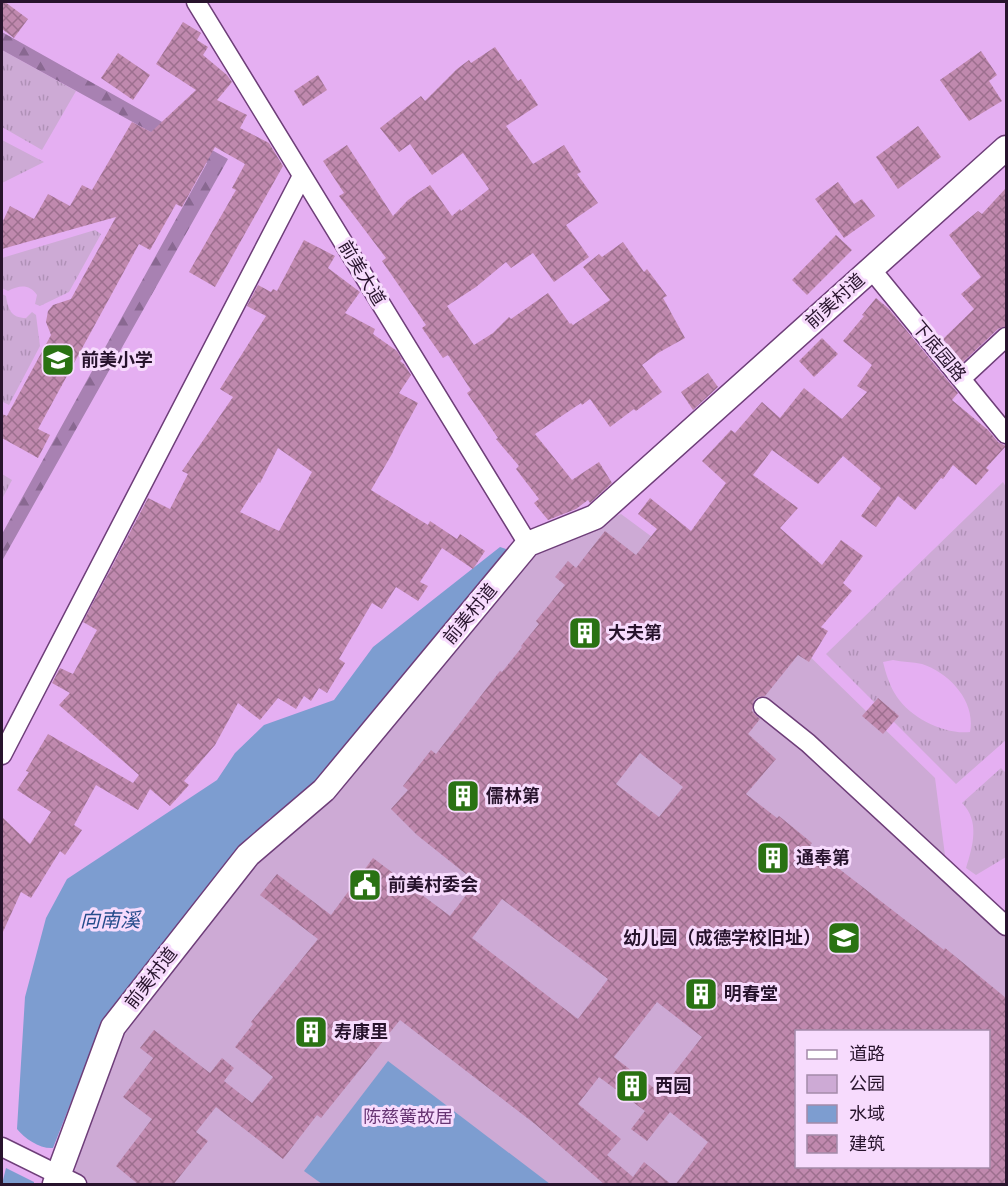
<svg xmlns="http://www.w3.org/2000/svg" width="1008" height="1186" font-family="Karla,'Noto Sans SC',sans-serif">
<style>
.grass{fill:url(#grass-tufts);fill-rule:evenodd}
.forest{fill:url(#forest-firs)}
.green{fill:#cdaad5;fill-rule:evenodd}
.water{fill:#7d9dd0}
.building{fill:url(#building-cross-hatch);fill-rule:evenodd}
.lines{fill:none;stroke-linecap:round;stroke-linejoin:round}
.street-casing{stroke:#6e3e79;stroke-width:21}
.secondary-casing{stroke:#6e3e79;stroke-width:27}
.street{stroke:#fff;stroke-width:18}
.secondary{stroke:#fff;stroke-width:24}
.labels{text-anchor:middle;dominant-baseline:central;stroke-width:6;stroke-linejoin:round;paint-order:stroke}
.street-label{font-size:18px;fill:#27132c;stroke:#f7dbfd}
.poi-label{font-size:18px;font-weight:bold;fill:#27132c;stroke:#f7dbfd;text-anchor:start}
.park-label{font-size:18px;fill:#673573;stroke:#f7dbfd}
.water-label{font-size:20px;font-style:italic;fill:#254c8b;stroke:#f7dbfd}
</style>
<defs>
<pattern id="grass-tufts" width="24" height="20" patternUnits="userSpaceOnUse" patternTransform="scale(1.5)"><rect width="24" height="20" fill="#cdaad5"/><path d="M3 7l-1-3M5 7V3M7 7l1-3M15 17l-1-3M17 17v-4M19 17l1-3" fill="none" stroke="#b091b7"/></pattern>
<pattern id="forest-firs" width="22" height="20" patternUnits="userSpaceOnUse" patternTransform="scale(1.5)"><rect width="22" height="20" fill="#a881b2"/><path d="M5 1l3.5 6h-7zM16 11l3.5 6h-7z" fill="#896891"/></pattern>
<pattern id="building-cross-hatch" width="8" height="8" patternUnits="userSpaceOnUse" patternTransform="scale(1.5)"><rect width="8" height="8" fill="#c089ae"/><path d="M0 0l8 8M0 8l8-8" fill="none" stroke="#9c6f8e"/></pattern>
</defs>
<rect width="100%" height="100%" fill="#e5aff2"/>
<!-- grass -->
<g class="grass">
<polygon points="2,50 76,91 42,150 2,127"/>
<polygon points="2,140 44,162 2,183"/>
<path d="M95,230L101,234L69,292L40,306L35,304L37,295C29,284 20,285 8,291L2,288V258Z"/>
<path d="M2,294L6,296C8,309 11,318 26,318L32,312L36,315L40,346L9,405L3,402L2,396Z"/>
<polygon points="2,474 12,480 2,499"/>
<path d="M1003,482L1006,487V740L956,784L826,654ZM893,660C902,662 913,662 922,664C950,673 976,702 970,732C945,735 911,718 897,697C890,687 886,674 883,662Z"/>
<path d="M1001,768L1006,773V857L976,875L966,868C973,846 980,821 962,803Z"/>
</g>
<!-- forest -->
<polygon class="forest" points="2,32 228,159 2,561 2,534 207,163 2,50"/>
<!-- green -->
<path class="green" d="M621,514L798,645L935,778L946,863L1006,919V1184H72L85,1127L125,1023L253,864L532,550ZM796,1032H988V1166H796Z"/>
<!-- water -->
<g class="water">
<path d="M500,547L506,549L505,558L311,794L270,818L234,855L103,1021L53,1148C40,1149 25,1139 17,1129L25,997L46,918L67,879L217,780L235,753L264,725L334,700L373,647Z"/>
<polygon points="388,1061 550,1184 322,1184 304,1171"/>
<polygon points="6,1168 34,1182 34,1184 2,1184"/>
</g>
<!-- building -->
<g class="building">
<polygon points="2,2 5,2 28,19 14,38 2,29"/>
<polygon points="183,22 201,33 197,40 208,47 203,55 227,75 232,82 217,100 247,115 240,128 269,143 283,166 215,287 189,272 236,190 232,188 245,164 215,147 182,207 176,204 150,250 139,244 38,429 50,435 38,458 2,438 2,414 7,416 51,335 46,322 48,311 53,305 71,299 116,217 2,249 2,223 10,206 34,219 48,194 70,206 82,185 92,190 132,122 151,132 196,90 156,64"/>
<polygon points="495,47 518,81 521,79 538,105 506,126 533,164 564,145 581,172 577,174 598,203 566,225 589,257 554,282 533,253 511,268 506,262 476,287 447,306 474,345 493,333 509,317 511,319 548,293 570,324 571,323 573,325 610,300 583,267 599,254 602,257 623,242 644,272 647,269 667,296 663,298 685,338 658,353 642,365 662,392 636,411 634,409 610,427 590,399 582,405 581,403 535,434 572,480 599,462 612,483 590,503 588,500 576,509 548,520 534,503 539,499 516,469 519,466 496,439 498,438 467,393 471,390 448,355 443,358 422,328 426,325 382,261 386,258 339,196 344,193 323,161 347,145 393,216 408,200 430,185 452,216 460,209 461,211 489,189 463,153 432,175 410,144 399,152 380,128 421,96 425,101 457,69 469,60 471,63"/>
<polygon points="981,51 997,75 989,81 1002,101 969,121 940,80"/>
<polygon points="118,53 150,75 133,100 101,78"/>
<polygon points="318,75 327,90 303,106 294,91"/>
<polygon points="918,126 941,157 898,189 876,157"/>
<polygon points="838,182 854,204 862,199 875,216 844,238 815,199"/>
<polygon points="1006,188 1006,326 998,329 962,363 943,339 974,309 961,294 981,277 949,235 978,211 982,214"/>
<polygon points="836,235 852,250 807,295 792,280"/>
<path d="M304,240L335,256L328,268L360,292L345,313L375,329L373,334L397,351L402,359L400,361L404,364L411,375L399,393L418,403L400,436L392,454L371,490L428,525L430,521L457,539L460,534L485,551L473,569L442,548L420,582L428,586L418,601L396,587L382,609L372,603L339,659L345,663L327,693L319,688L311,701L304,696L296,709L278,698L260,720L238,703L215,745L184,781L189,785L170,806L150,789L138,810L96,785L74,825L82,830L65,855L60,851L31,898L21,892L2,934V817L30,844L51,812L17,790L29,772L26,771L48,734L133,783L139,775L59,705L70,693L52,683L60,668L73,674L97,630L83,622L148,498L170,509L188,474L182,471L233,397L220,389L266,316L247,306L258,285L271,292L273,289L277,291ZM278,448L312,472L279,531L240,512L259,482L260,483Z"/>
<path d="M876,298L888,308L958,393L952,400L988,430L998,442L1006,446L986,468L989,470L976,485L953,465L943,479L941,478L915,510L898,496L876,527L861,516L881,488L843,456L818,484L772,450L753,475L798,508L780,528L822,565L841,540L863,556L843,583L852,591L821,627L828,631L809,662L798,655L765,696L758,697L754,700L752,711L760,719L748,734L776,759L746,794L777,818L779,816L812,843L810,845L838,868L944,950L945,948L1006,998V1185H675L708,1142L670,1112L647,1141L631,1129L645,1111L599,1077L578,1104L621,1139L607,1155L633,1177L644,1162L672,1185H605L535,1124L400,1020L321,1118L317,1115L283,1159L216,1107L196,1132L208,1141L173,1185H139L116,1166L152,1119L123,1097L153,1058L140,1048L154,1030L210,1073L222,1058L234,1068L224,1081L252,1103L273,1077L235,1047L253,1024L251,1022L318,939L260,895L277,874L331,915L373,858L450,916L476,882L417,835L391,809L408,790L403,786L431,750L436,754L500,671L502,672L522,647L521,646L539,624L536,621L565,585L555,577L568,561L576,568L605,531L636,555L657,529L638,514L650,498L691,531L726,483L702,461L731,430L735,433L762,402L780,418L804,388L842,419L867,392L857,386L872,365L843,341L864,316L862,315ZM640,753L683,787L659,817L616,784ZM502,899L608,979L578,1019L472,938ZM657,1002L702,1037L659,1092L614,1057ZM796,1032H988V1167H796Z"/>
<polygon points="822,338 838,354 814,377 799,361"/>
<polygon points="708,373 718,387 693,410 681,392"/>
<polygon points="878,698 899,716 883,734 862,716"/>
</g>
<g class="lines">
<defs>
<g id="street">
<polyline points="196,2 528,544"/>
<polyline points="871,269 1006,434"/>
<polyline points="962,378 1006,337"/>
<polyline points="763,707 808,743 1006,926"/>
<polyline points="2,755 302,176"/>
<polyline points="2,1147 77,1184"/>
</g>
<polyline id="secondary" points="55,1184 113,1027 248,855 324,790 528,544 595,517 1006,148"/>
</defs>
<!-- street casing -->
<use href="#street" class="street-casing"/>
<!-- secondary casing -->
<use href="#secondary" class="secondary-casing"/>
<!-- street -->
<use href="#street" class="street"/>
<!-- secondary -->
<use href="#secondary" class="secondary"/>
</g>
<!-- icons -->
<defs>
<symbol id="school-square" viewBox="-11 -11 22 22"><rect x="-9" y="-9" width="18" height="18" rx="4" fill="#2a7213" stroke="#f7dbfd"/><path d="M0-5L7-2L0 1L-7-2ZM-4 1L0 2.5L4 1V4Q0 6-4 4Z" fill="#fff"/></symbol>
<symbol id="building-square" viewBox="-11 -11 22 22"><rect x="-9" y="-9" width="18" height="18" rx="4" fill="#2a7213" stroke="#f7dbfd"/><path d="M-4-6H4V6H1V3H-1V6H-4ZM-2.5-4.3h1.7v1.8h-1.7ZM.8-4.3h1.7v1.8H.8ZM-2.5-1h1.7V.8h-1.7ZM.8-1h1.7V.8H.8Z" fill="#fff"/></symbol>
<symbol id="civic-square" viewBox="-11 -11 22 22"><rect x="-9" y="-9" width="18" height="18" rx="4" fill="#2a7213" stroke="#f7dbfd"/><path d="M-.6-6.5H3V-4.5H.6V-3L4-1V1h2V6H-6V1h2V-1L-.6-3ZM-1.2 2.5V6h2.4V2.5Z" fill="#fff"/></symbol>
</defs>
<g fill-rule="evenodd">
<use href="#school-square" x="39" y="341" width="38" height="38"/>
<use href="#building-square" x="566" y="614" width="38" height="38"/>
<use href="#building-square" x="444" y="777" width="38" height="38"/>
<use href="#building-square" x="754" y="839" width="38" height="38"/>
<use href="#civic-square" x="346" y="866" width="38" height="38"/>
<use href="#school-square" x="825" y="919" width="38" height="38"/>
<use href="#building-square" x="682" y="975" width="38" height="38"/>
<use href="#building-square" x="292" y="1013" width="38" height="38"/>
<use href="#building-square" x="613" y="1067" width="38" height="38"/>
</g>
<g class="labels">
<!-- street labels -->
<g class="street-label">
<text transform="translate(362 273) rotate(59)">前美大道</text>
<text transform="translate(835 301) rotate(-42)">前美村道</text>
<text transform="translate(939 351) rotate(50)">下底园路</text>
<text transform="translate(470 614) rotate(-50)">前美村道</text>
<text transform="translate(151 978) rotate(-52)">前美村道</text>
</g>
<!-- poi labels -->
<g class="poi-label">
<text x="81" y="360">前美小学</text>
<text x="608" y="633">大夫第</text>
<text x="486" y="796">儒林第</text>
<text x="796" y="858">通奉第</text>
<text x="388" y="885">前美村委会</text>
<text x="821" y="938" text-anchor="end">幼儿园（成德学校旧址）</text>
<text x="724" y="994">明春堂</text>
<text x="334" y="1032">寿康里</text>
<text x="655" y="1086">西园</text>
</g>
<!-- park labels -->
<g class="park-label">
<text x="408" y="1117">陈慈簧故居</text>
</g>
<!-- water labels -->
<g class="water-label">
<text x="110" y="920">向南溪</text>
</g>
</g>
<!-- border -->
<rect width="1008" height="1186" fill="none" stroke="#27132c" stroke-width="6"/>
<!-- legend -->
<rect x="795" y="1030" width="195" height="138" fill="#f7dbfd" stroke="#a48ba9" stroke-width="1.5"/>
<rect x="807" y="1050" width="30" height="9" fill="#ffffff" stroke="#a48ba9" stroke-width="1.5"/>
<text x="849" y="1060" font-size="18" fill="#27132c">道路</text>
<rect x="807" y="1075" width="30" height="18" fill="#cdaad5" stroke="#a48ba9" stroke-width="1.5"/>
<text x="849" y="1090" font-size="18" fill="#27132c">公园</text>
<rect x="807" y="1105" width="30" height="18" fill="#7d9dd0" stroke="#a48ba9" stroke-width="1.5"/>
<text x="849" y="1120" font-size="18" fill="#27132c">水域</text>
<rect x="807" y="1135" width="30" height="18" fill="url(#building-cross-hatch)" stroke="#a48ba9" stroke-width="1.5"/>
<text x="849" y="1150" font-size="18" fill="#27132c">建筑</text>
</svg>
